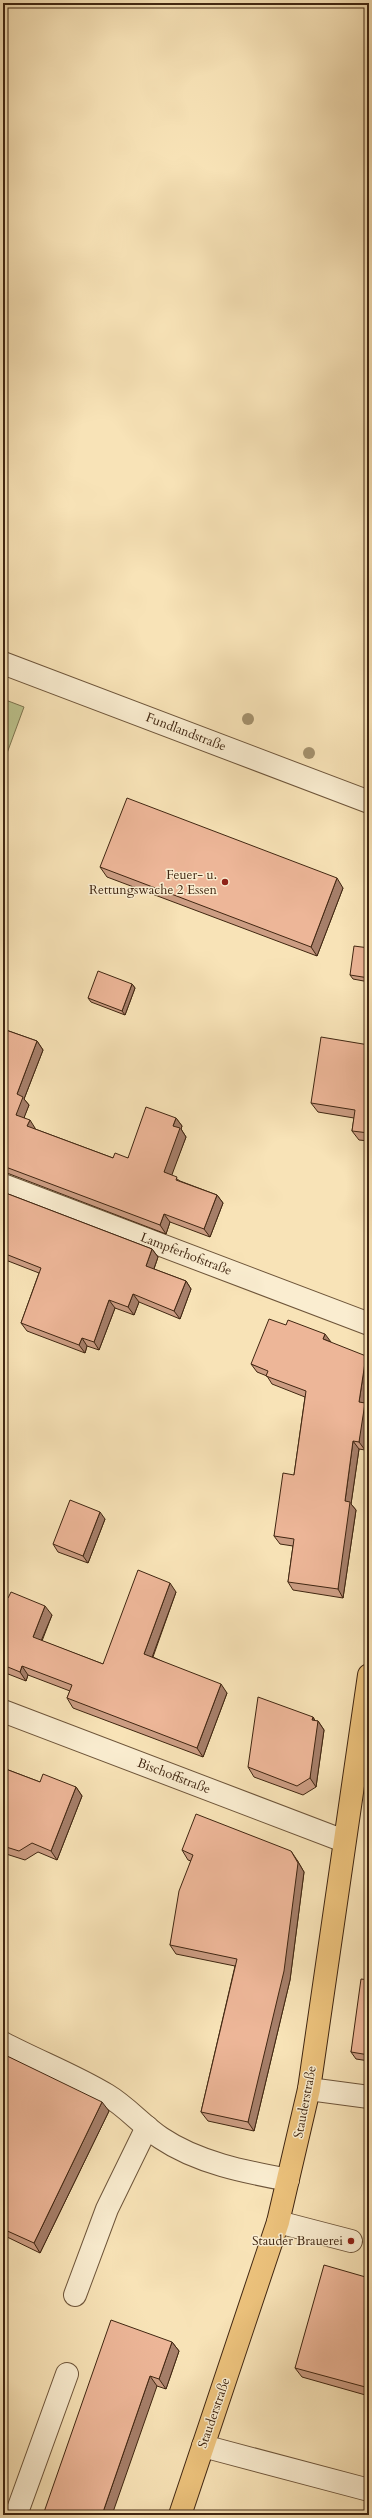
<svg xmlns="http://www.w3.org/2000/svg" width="372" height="2518" font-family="Cardo,serif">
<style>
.green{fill:#bdc48e;stroke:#7e7550}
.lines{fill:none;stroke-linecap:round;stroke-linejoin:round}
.minor-casing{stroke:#6e553a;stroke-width:24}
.major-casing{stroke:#402611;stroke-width:24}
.minor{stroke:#faedd0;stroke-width:22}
.major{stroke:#ecc27c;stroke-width:22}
.tree{fill:#a4916d}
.wall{fill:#cc9d83;stroke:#402611}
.shaded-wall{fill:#a67f6a;stroke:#402611}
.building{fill:#edb698;stroke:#402611}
.poi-dot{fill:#8f2418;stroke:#faedd0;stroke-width:1.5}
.labels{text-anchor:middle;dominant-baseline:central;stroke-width:3;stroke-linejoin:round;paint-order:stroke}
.street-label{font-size:13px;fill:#402611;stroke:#faedd0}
.poi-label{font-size:13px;fill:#402611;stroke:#faedd0;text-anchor:end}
</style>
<rect width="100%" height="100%" fill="#f8e3b7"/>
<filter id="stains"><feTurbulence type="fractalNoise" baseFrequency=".005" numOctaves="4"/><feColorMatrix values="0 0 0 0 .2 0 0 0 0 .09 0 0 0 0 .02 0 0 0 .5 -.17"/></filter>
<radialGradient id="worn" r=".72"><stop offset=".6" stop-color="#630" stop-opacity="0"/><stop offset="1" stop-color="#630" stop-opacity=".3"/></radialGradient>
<!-- green -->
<polygon class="green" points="3,699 24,707 3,764"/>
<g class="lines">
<defs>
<g id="minor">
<polyline points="3,663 369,802"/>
<polyline points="3,1185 369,1324"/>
<polyline points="3,1711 344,1841"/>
<path d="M3,2043C37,2061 74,2075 107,2095C127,2107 142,2125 161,2138C198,2163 246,2172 288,2180"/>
<polyline points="309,2089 369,2097"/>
<polyline points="278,2222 351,2241"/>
<polyline points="75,2295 107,2209 147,2127"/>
<polyline points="203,2446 369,2490"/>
<polyline points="16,2515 67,2374"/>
</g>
<polyline id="major" points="180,2515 278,2222 309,2089 369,1675"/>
</defs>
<!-- minor casing -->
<use href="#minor" class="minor-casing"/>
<!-- major casing -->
<use href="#major" class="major-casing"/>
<!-- minor -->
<use href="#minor" class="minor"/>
<!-- major -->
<use href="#major" class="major"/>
</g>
<!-- trees -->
<g class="tree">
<circle cx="248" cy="719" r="6"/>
<circle cx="309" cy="753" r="6"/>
</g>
<!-- wall -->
<g class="wall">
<polygon points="100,867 343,888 317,956 107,877"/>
<polygon points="369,948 369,982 353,979 350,975"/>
<polygon points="132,984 135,988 125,1015 91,1002 88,998"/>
<polygon points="3,1029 37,1041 43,1050 24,1099 29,1105 24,1117 35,1128 35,1129 113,1158 128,1158 176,1118 182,1126 181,1129 186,1137 171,1175 180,1181 217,1195 223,1203 210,1237 170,1222 166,1234 7,1173 3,1174"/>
<polygon points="369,1045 369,1141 359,1140 352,1131 354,1118 318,1112 311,1103"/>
<polygon points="3,1192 152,1249 158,1257 154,1269 186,1281 191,1289 180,1319 139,1302 134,1315 115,1308 99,1350 87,1346 85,1353 27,1331 21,1323 39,1273 3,1259"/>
<polygon points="251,1364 366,1404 365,1450 359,1449 351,1504 356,1510 343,1598 293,1590 288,1582 293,1546 280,1544 274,1536 294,1475 305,1397 272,1384 267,1376 257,1372"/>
<polygon points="105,1519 88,1563 58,1552 53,1544"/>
<polygon points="176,1592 153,1657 227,1693 203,1757 73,1708 67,1698 70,1691 28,1675 26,1681 3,1672 3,1596 52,1615 42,1641 103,1664"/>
<polygon points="313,1717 315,1721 318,1721 324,1730 316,1787 303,1795 254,1777 248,1767"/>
<polygon points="3,1768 40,1782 76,1787 82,1796 57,1860 38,1852 25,1860 3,1853"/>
<polygon points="182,1850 297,1860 304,1872 290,1980 254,2131 208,2121 201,2112 235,1966 176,1954 170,1945 191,1861 188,1860"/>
<polygon points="369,1980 369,2061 356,2059 351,2052"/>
<polygon points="3,2054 109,2111 40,2253 3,2235"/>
<polygon points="369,2278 369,2396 302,2377 295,2368"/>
<polygon points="172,2342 179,2351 166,2389 157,2386 43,2515"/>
</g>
<!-- shaded-wall -->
<g class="shaded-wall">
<polygon points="337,878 343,888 317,956 311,947"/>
<polygon points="132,984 135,988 125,1015 122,1011"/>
<polygon points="37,1041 43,1050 24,1099 29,1105 22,1123 16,1115 17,1094"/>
<polygon points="176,1118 182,1126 181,1129 186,1137 170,1180 164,1172 173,1126"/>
<polygon points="30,1120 35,1128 33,1134 27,1126"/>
<polygon points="217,1195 223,1203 210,1237 204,1229"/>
<polygon points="164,1214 170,1222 166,1234 160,1225"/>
<polygon points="152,1249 158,1257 152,1274 146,1266"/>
<polygon points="186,1281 191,1289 180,1319 174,1311"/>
<polygon points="133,1294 139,1302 134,1315 128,1307"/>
<polygon points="109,1300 115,1308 99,1350 94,1342"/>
<polygon points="325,1334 331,1342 323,1339"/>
<polygon points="82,1338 87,1346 85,1353 79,1345"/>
<polygon points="366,1356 369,1360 369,1383 366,1404 369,1409 369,1420 365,1450 359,1442 359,1402"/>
<polygon points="353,1441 359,1449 351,1504 356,1510 343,1598 338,1589 345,1501"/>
<polygon points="100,1512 105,1519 88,1563 83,1556"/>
<polygon points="170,1583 176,1592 150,1663 144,1654"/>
<polygon points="45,1606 52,1615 39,1646 33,1637"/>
<polygon points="22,1666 28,1675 26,1681 20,1672"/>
<polygon points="221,1684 227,1693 203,1757 197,1748"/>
<polygon points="313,1717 317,1724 318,1721 324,1730 316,1787 310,1778"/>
<polygon points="76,1787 82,1796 57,1860 51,1851"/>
<polygon points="291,1851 297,1860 304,1872 290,1980 254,2131 248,2122"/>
<polygon points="102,2102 109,2111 40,2253 34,2243"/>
<polygon points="172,2342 179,2351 166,2389 159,2379"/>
<polygon points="150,2376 157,2386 112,2515 102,2515"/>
</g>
<!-- building -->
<g class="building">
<polygon points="127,798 337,878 311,947 100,867"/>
<polygon points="354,946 369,948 369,978 350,975"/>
<polygon points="98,971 132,984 122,1011 88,998"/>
<polygon points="3,1029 37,1041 17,1094 23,1097 16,1115 30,1120 27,1126 113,1158 115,1153 128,1158 146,1107 176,1118 173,1126 180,1128 164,1172 177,1177 176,1180 217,1195 204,1229 164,1214 160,1225 3,1166"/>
<polygon points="321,1037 369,1045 369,1133 352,1131 355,1110 311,1103"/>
<polygon points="3,1192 152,1249 146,1266 186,1281 174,1311 133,1294 128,1307 109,1300 94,1342 82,1338 79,1345 21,1323 41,1268 3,1253"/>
<polygon points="269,1319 286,1325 288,1320 325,1334 323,1339 366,1356 359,1402 365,1403 359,1442 353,1441 345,1501 350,1502 338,1589 288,1582 294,1539 274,1536 283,1473 294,1475 306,1391 266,1376 268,1371 251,1364"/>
<polygon points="70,1500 100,1512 83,1556 53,1544"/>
<polygon points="138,1570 170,1583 144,1654 221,1684 197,1748 67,1698 72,1685 22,1666 20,1672 3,1665 3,1596 8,1598 11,1592 45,1606 33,1637 103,1664"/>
<polygon points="258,1697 313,1717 312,1720 318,1721 310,1778 297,1786 248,1767"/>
<polygon points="3,1768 40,1782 43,1774 76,1787 51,1851 32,1843 19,1851 3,1846"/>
<polygon points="196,1814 291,1851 298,1863 284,1971 248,2122 201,2112 237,1959 170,1945 179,1891 193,1855 182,1850"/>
<polygon points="361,1979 369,1980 369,2055 351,2052"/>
<polygon points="3,2054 102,2102 34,2243 3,2229"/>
<polygon points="324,2265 369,2278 369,2388 295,2368"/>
<polygon points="111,2320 172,2342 159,2379 150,2376 102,2515 43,2515"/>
</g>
<!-- markers -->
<g class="poi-dot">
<circle cx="225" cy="882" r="4"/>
<circle cx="351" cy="2241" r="4"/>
</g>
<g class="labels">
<!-- street labels -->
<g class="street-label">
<text transform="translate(186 732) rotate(21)">Fundlandstraße</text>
<text transform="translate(186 1254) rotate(21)">Lampferhofstraße</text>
<text transform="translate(174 1776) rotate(21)">Bischoffstraße</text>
<text transform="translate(305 2102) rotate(-79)">Stauderstraße</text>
<text transform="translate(214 2413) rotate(-71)">Stauderstraße</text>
</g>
<!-- poi labels -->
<g class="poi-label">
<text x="217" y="875">Feuer- u.<tspan x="217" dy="15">Rettungswache 2 Essen</tspan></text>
<text x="343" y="2241">Stauder Brauerei</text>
</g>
</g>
<!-- margin -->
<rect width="372" height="2518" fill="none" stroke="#f8e3b7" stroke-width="16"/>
<rect x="4" y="4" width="364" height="2510" fill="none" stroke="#402611" stroke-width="2"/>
<rect x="8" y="8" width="356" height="2502" fill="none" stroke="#402611"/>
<rect width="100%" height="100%" filter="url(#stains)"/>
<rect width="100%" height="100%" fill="url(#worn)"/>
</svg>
